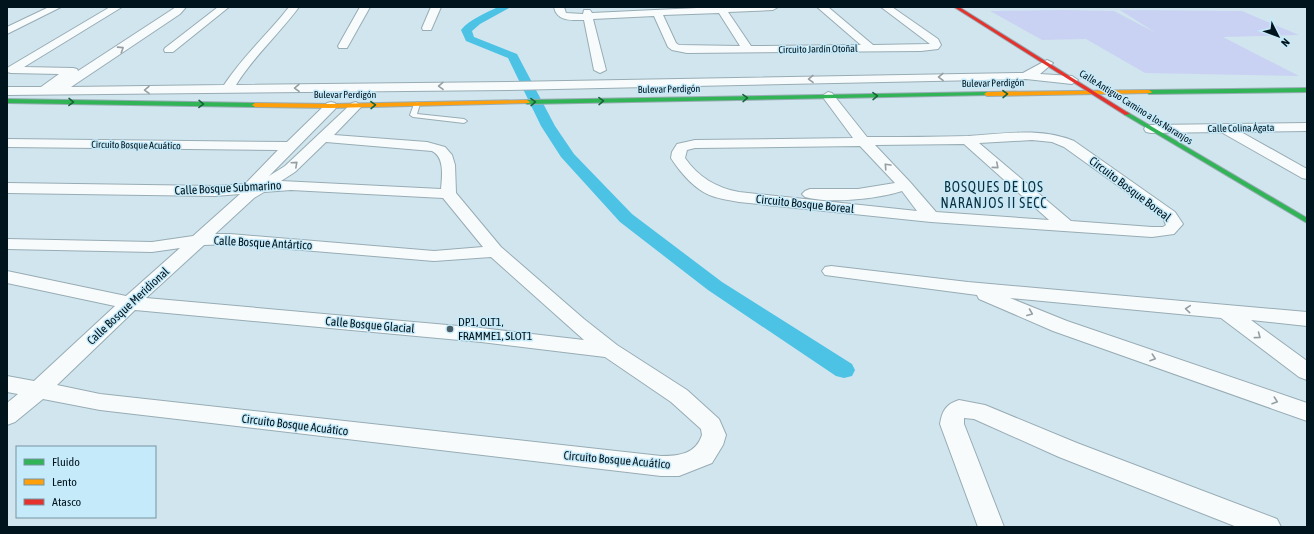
<svg xmlns="http://www.w3.org/2000/svg" width="1314" height="534" font-family="'Asap Condensed',sans-serif">
<style>
.green{fill:#cad2f3}
.lines{fill:none;stroke-linecap:round;stroke-linejoin:round}
.canal{fill:#4cc2e5;fill-rule:evenodd}
.lane-casing{stroke:#97acb4;stroke-width:2}
.street-casing{stroke:#97acb4;stroke-width:2}
.fast-casing{stroke:#97acb4;stroke-width:2}
.slow-casing{stroke:#97acb4;stroke-width:2}
.jam-casing{stroke:#97acb4;stroke-width:2}
.lane{fill:#f8fbfc;fill-rule:evenodd}
.street{fill:#f8fbfc;fill-rule:evenodd}
.fast{fill:#30b455;fill-rule:evenodd}
.slow{fill:#ff9f0a;fill-rule:evenodd}
.jam{fill:#e5322d;fill-rule:evenodd}
.oneway{stroke:#959fa3}
.oneway2{stroke:#186439}
.poi-dot{fill:#495d66;stroke:#c5eafa;stroke-width:1.5}
.labels{text-anchor:middle;dominant-baseline:central;stroke-width:3;stroke-linejoin:round;paint-order:stroke}
.far-street-label{font-size:10px;fill:#00141d;stroke:#c5eafa}
.street-label{font-size:12px;fill:#00141d;stroke:#c5eafa}
.poi-label{font-size:12px;fill:#00141d;stroke:#c5eafa;text-anchor:start}
.quarter-label{font-size:14px;letter-spacing:1px;fill:#0d2f3c;stroke:#c5eafa}
</style>
<rect width="100%" height="100%" fill="#d1e5ee"/>
<!-- green -->
<polygon class="green" points="1061,10 1114,11 1156,33 1120,10 1242,11 1299,35 1223,37 1299,76 1145,73 1086,39 1042,40 990,11"/>
<g class="lines">
<!-- canal -->
<path class="canal" d="M498,7H511L480,24L472,31L474,37L517,54L555,126L574,154L632,214L722,282L852,364L855,370L852,376L844,378L836,376L708,290L620,222L561,157L541,126L508,58L466,41L461,30C470,19 486,13 498,7Z"/>
<defs>
<polygon id="lane" points="417,102 420,104 417,114 464,119 467,121 464,123 413,117 410,115 414,104"/>
<g id="street">
<polygon points="49,7 61,7 7,34 7,27"/>
<path d="M110,7H122L24,67L73,68L77,69L78,71L176,7H186L180,14L71,87L224,85C243,56 268,34 289,7H299C279,34 254,56 236,85L509,82L1023,73L1047,60L1053,63L1040,74L1072,76L1078,80L1072,84L1026,79L509,90L7,95V87H41L59,74L11,73L7,72V68Z"/>
<polygon points="218,7 229,7 173,52 165,52 164,50 165,48"/>
<polygon points="360,7 370,7 347,48 339,48 338,46"/>
<polygon points="431,7 441,7 431,30 423,30 422,28"/>
<path d="M554,7H564L566,13L583,14L584,10H590L592,13L718,7H778L773,10L728,12L751,46L861,45L817,7H828L873,45L930,44L881,7H892L938,39L941,45L938,49L921,51L687,53L672,50L668,47L654,16L593,19L606,70L600,73L594,70L584,20C572,20 557,22 554,7ZM719,13L740,46L679,45L676,43L663,15Z"/>
<path d="M828,92L832,93L867,137C901,137 935,137 968,136C1004,134 1040,127 1074,141L1175,212L1183,224L1174,234L1152,237L931,222L739,202C730,200 720,199 712,196C695,190 680,172 671,158L672,152L677,144L695,140L853,138L822,96ZM1032,140L1052,142L1064,147L1163,218L1166,225L1163,227H1152L1071,221L979,143ZM964,144L1049,220L936,212L910,182L875,145ZM860,146L895,183L858,189H810L805,191L802,194L805,197C830,204 877,199 902,191L917,211L739,192C717,188 698,177 685,158L687,150L695,148Z"/>
<path d="M331,102L335,103L337,106L335,109L269,176L285,166L352,103L356,102L362,106L334,135L427,142L445,147L452,155L455,165L456,193L501,247L584,319L617,345L687,390L719,419L726,435L723,445L712,463L679,476H661L100,410L43,399L15,422L7,425V403L18,394L7,392V376L34,381L115,306L7,283V271L126,296L180,248L152,252L7,249V239L152,242L193,236L240,194L215,196L7,193V183L215,186L245,184L278,150L7,147V139L287,142L327,103ZM326,142L432,151C445,157 442,177 441,189L281,181L295,172ZM291,190L443,198L483,247L434,251L230,234H215L254,198L264,192ZM230,244L434,261L491,257L584,340L481,328L146,298L204,245ZM135,310L481,342L605,357L671,402L701,429L702,435C696,454 679,456 661,456L100,394L57,385Z"/>
<polygon points="1307,123 1307,131 1241,132 1307,169 1307,179 1302,178 1221,132 1151,133 1146,132 1144,129 1146,126 1151,125"/>
<polygon points="831,266 968,282 1307,312 1307,326 1251,320 1307,361 1307,380 1299,377 1221,318 1010,298 1067,321 1307,403 1307,421 1053,331 979,299 977,295 825,275 822,271 825,267"/>
<path d="M959,400L985,405L1077,443L1277,519L1281,527H1237L1059,457L974,419L964,418V424L1004,527H978L940,424C942,411 946,404 959,400Z"/>
</g>
<g id="fast">
<polygon points="1307,88 1307,92 1149,94 1146,92 1149,90"/>
<polygon points="987,92 990,94 989,95 527,104 524,102 527,100"/>
<polygon points="7,99 255,103 258,105 255,107 7,103"/>
<polygon points="1127,112 1307,218 1307,223 1125,115 1124,114"/>
</g>
<g id="slow">
<polygon points="1149,90 1152,92 1151,93 987,96 984,94 987,92"/>
<polygon points="527,100 530,102 529,103 331,108 255,107 252,105 255,103 331,104"/>
</g>
<polygon id="jam" points="954,7 959,7 1130,114 1125,115"/>
</defs>
<!-- lane casing -->
<use href="#lane" class="lane-casing"/>
<!-- street casing -->
<use href="#street" class="street-casing"/>
<!-- fast casing -->
<use href="#fast" class="fast-casing"/>
<!-- slow casing -->
<use href="#slow" class="slow-casing"/>
<!-- jam casing -->
<use href="#jam" class="jam-casing"/>
<!-- lane -->
<use href="#lane" class="lane"/>
<!-- street -->
<use href="#street" class="street"/>
<!-- fast -->
<use href="#fast" class="fast"/>
<!-- slow -->
<use href="#slow" class="slow"/>
<!-- jam -->
<use href="#jam" class="jam"/>
</g>
<!-- one-way arrows -->
<defs><path id="oneway-chevron" d="M-2-3.5L2.5 0L-2 3.5" fill="none" stroke-width="1.6" stroke-linecap="round" stroke-linejoin="round"/></defs>
<g class="oneway">
<use href="#oneway-chevron" transform="translate(121 49) rotate(-33)"/>
<use href="#oneway-chevron" transform="translate(941 77) rotate(179)"/>
<use href="#oneway-chevron" transform="translate(811 79) rotate(179)"/>
<use href="#oneway-chevron" transform="translate(441 86) rotate(179)"/>
<use href="#oneway-chevron" transform="translate(297 88) rotate(179)"/>
<use href="#oneway-chevron" transform="translate(147 90) rotate(179)"/>
<use href="#oneway-chevron" transform="translate(295 164) rotate(-42)"/>
<use href="#oneway-chevron" transform="translate(887 166) rotate(-133)"/>
<use href="#oneway-chevron" transform="translate(996 166) rotate(41)"/>
<use href="#oneway-chevron" transform="translate(1188 309) rotate(-175)"/>
<use href="#oneway-chevron" transform="translate(1030 313) rotate(22)"/>
<use href="#oneway-chevron" transform="translate(1258 336) rotate(37)"/>
<use href="#oneway-chevron" transform="translate(1153 358) rotate(19)"/>
<use href="#oneway-chevron" transform="translate(1275 401) rotate(19)"/>
</g>
<g class="oneway2">
<use href="#oneway-chevron" transform="translate(1005 94) rotate(-1)"/>
<use href="#oneway-chevron" transform="translate(875 96) rotate(-1)"/>
<use href="#oneway-chevron" transform="translate(745 98) rotate(-1)"/>
<use href="#oneway-chevron" transform="translate(601 101) rotate(-1)"/>
<use href="#oneway-chevron" transform="translate(71 102) rotate(1)"/>
<use href="#oneway-chevron" transform="translate(533 102) rotate(-1)"/>
<use href="#oneway-chevron" transform="translate(201 104) rotate(1)"/>
<use href="#oneway-chevron" transform="translate(373 105) rotate(-1)"/>
</g>
<!-- markers -->
<circle class="poi-dot" cx="450" cy="329" r="4"/>
<g class="labels">
<!-- far-street labels -->
<g class="far-street-label">
<text transform="translate(818 49) rotate(-1)">Circuito Jardín Otoñal</text>
<text transform="translate(993 83) rotate(-1)">Bulevar Perdigón</text>
<text transform="translate(669 89) rotate(-1)">Bulevar Perdigón</text>
<text x="345" y="94">Bulevar Perdigón</text>
<text transform="translate(1136 107) rotate(32)">Calle Antiguo Camino a los Naranjos</text>
<text transform="translate(1241 128) rotate(-1)">Calle Colina Ágata</text>
<text transform="translate(136 145) rotate(1)">Circuito Bosque Acuático</text>
</g>
<!-- street labels -->
<g class="street-label">
<text transform="translate(228 188) rotate(-3)">Calle Bosque Submarino</text>
<text transform="translate(1130 189) rotate(37)">Circuito Bosque Boreal</text>
<text transform="translate(805 204) rotate(6)">Circuito Bosque Boreal</text>
<text transform="translate(263 243) rotate(3)">Calle Bosque Antártico</text>
<text transform="translate(128 306) rotate(-43)">Calle Bosque Meridional</text>
<text transform="translate(370 325) rotate(5)">Calle Bosque Glacial</text>
<text transform="translate(295 425) rotate(7)">Circuito Bosque Acuático</text>
<text transform="translate(617 460) rotate(5)">Circuito Bosque Acuático</text>
</g>
<!-- poi labels -->
<g class="poi-label">
<text x="458" y="322">DP1, OLT1,<tspan x="458" dy="14">FRAMME1, SLOT1</tspan></text>
</g>
<!-- quarter labels -->
<g class="quarter-label">
<text x="994" y="187">BOSQUES DE LOS<tspan x="994" dy="16">NARANJOS II SECC</tspan></text>
</g>
</g>
<!-- border -->
<rect width="1314" height="534" fill="none" stroke="#00141d" stroke-width="16"/>
<!-- legend -->
<rect x="16" y="446" width="140" height="72" fill="#c5eafa" stroke="#7694a2"/>
<rect x="24" y="459" width="20" height="6" fill="#30b455" stroke="#7694a2"/>
<text x="52" y="466" font-size="12" fill="#00141d">Fluido</text>
<rect x="24" y="479" width="20" height="6" fill="#ff9f0a" stroke="#7694a2"/>
<text x="52" y="486" font-size="12" fill="#00141d">Lento</text>
<rect x="24" y="499" width="20" height="6" fill="#e5322d" stroke="#7694a2"/>
<text x="52" y="506" font-size="12" fill="#00141d">Atasco</text>
<!-- north arrow -->
<g transform="translate(1278 36) rotate(132)" stroke="#c5eafa" stroke-width="3" paint-order="stroke">
<path d="M0-3L7 15L0 10L-7 15Z" fill="#00141d"/>
<text y="-6" font-size="11" font-weight="bold" text-anchor="middle" fill="#00141d">N</text>
</g>
</svg>
